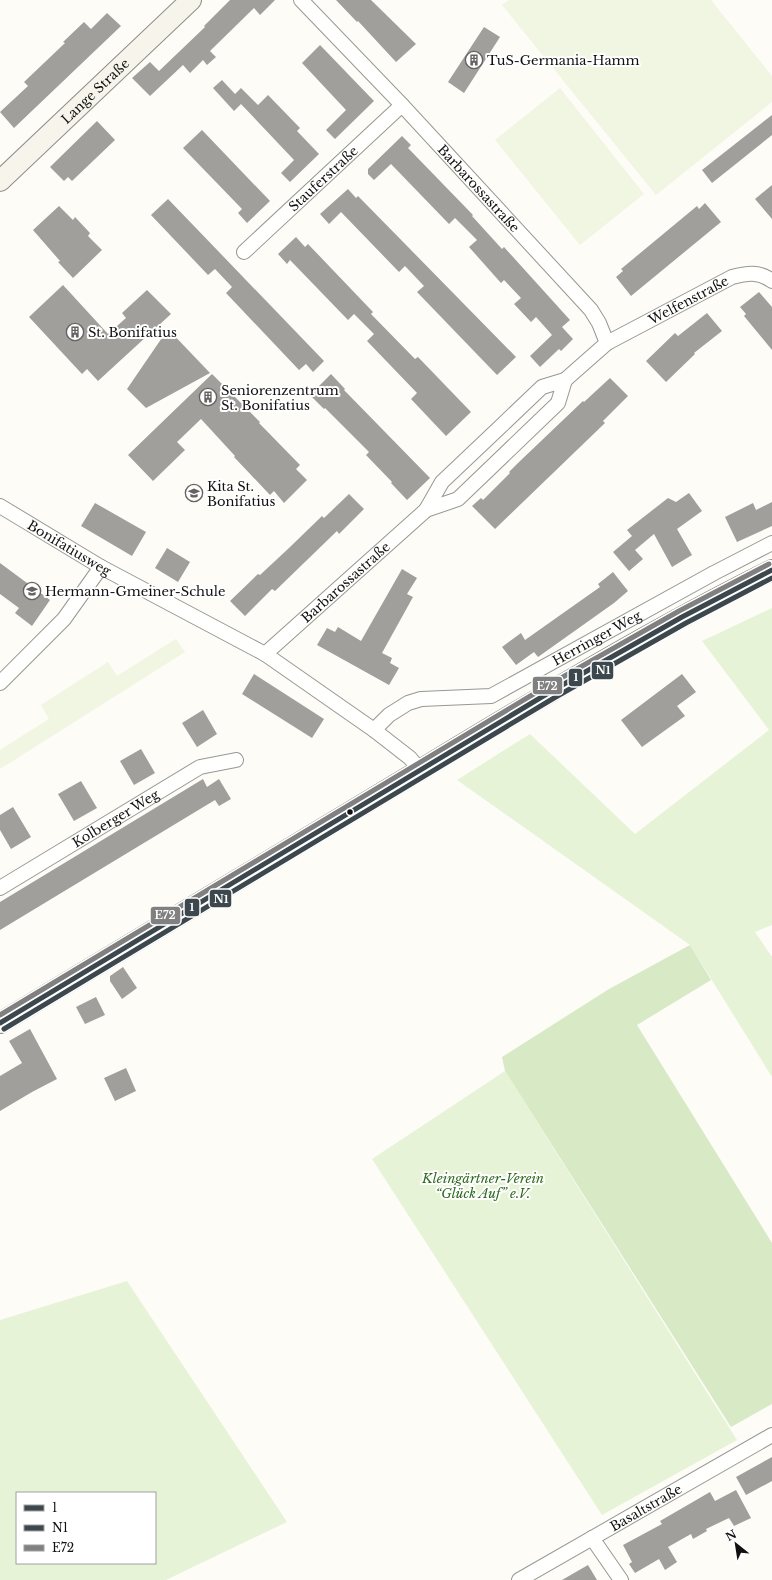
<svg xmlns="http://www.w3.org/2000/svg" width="772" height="1580" font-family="'Libre Baskerville',serif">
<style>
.green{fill:#e7f3d7;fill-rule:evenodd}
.forest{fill:#d8eac5}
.pitch{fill:#f0f6e1}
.building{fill:#a19f9c}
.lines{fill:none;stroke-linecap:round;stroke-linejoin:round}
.street-casing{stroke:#979795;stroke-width:16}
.secondary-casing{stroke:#8e8d8b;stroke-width:22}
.street{stroke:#fffffe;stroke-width:14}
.secondary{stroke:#f6f4eb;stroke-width:20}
.bus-1-casing{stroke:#fff;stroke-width:8}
.bus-2-casing{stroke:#fff;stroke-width:8}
.bus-3-casing{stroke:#fff;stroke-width:8}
.bus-1{stroke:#3d484e;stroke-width:5}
.bus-2{stroke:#3d484e;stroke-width:5}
.bus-3{stroke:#808080;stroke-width:5}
.bus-dot{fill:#111;stroke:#fff;stroke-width:1.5}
.labels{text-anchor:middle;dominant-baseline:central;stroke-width:4;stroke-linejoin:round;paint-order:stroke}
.poi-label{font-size:13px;fill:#111;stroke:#fff;text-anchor:start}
.street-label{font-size:13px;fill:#111;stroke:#fff}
.park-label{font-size:13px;font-style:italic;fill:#2f6b1f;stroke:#fff}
.line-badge{stroke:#fff;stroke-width:1.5}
.badge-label{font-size:11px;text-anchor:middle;font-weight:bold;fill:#fff}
</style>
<rect width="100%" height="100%" fill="#fdfcf7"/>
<!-- green -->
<g class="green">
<polygon points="772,608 772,925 755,932 772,957 772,1077 690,945 457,780 530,734 635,834 769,730 702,641"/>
<polygon points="505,1071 737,1440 602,1515 372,1159"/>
<path d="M127,1281L287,1522L166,1580H0V1320ZM17,1493H155V1563H17Z"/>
</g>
<!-- forest -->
<polygon class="forest" points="690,945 711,980 637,1025 772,1243 772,1404 731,1427 505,1071 502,1057 609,989"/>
<!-- pitch -->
<g class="pitch">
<polygon points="509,0 711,0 772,76 772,102 656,195 502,5"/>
<polygon points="560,88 644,194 580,245 495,140"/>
<polygon points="176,639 185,652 0,769 0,750 49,719 41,705 108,662 117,676"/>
</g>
<!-- building -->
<g class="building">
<polygon points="230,0 275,0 260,15 254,8 210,51 216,57 207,65 203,60 190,73 183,65 150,96 132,78 150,62 159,71 205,27 204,26"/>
<polygon points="336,0 371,0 416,44 396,62 358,21 357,22"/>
<polygon points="107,13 121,26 14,128 0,112 28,86 24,82 65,43 63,42 84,22 91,29"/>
<polygon points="484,27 500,37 464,93 448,82"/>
<polygon points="320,45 374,101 335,139 326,130 346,110 302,63"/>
<polygon points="222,80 235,94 241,88 258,105 268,95 300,128 297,131 319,154 290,182 281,173 294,160 241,104 234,111 213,88"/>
<polygon points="772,115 772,135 712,183 702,170"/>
<polygon points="97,121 115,140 72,181 68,177 64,181 50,167"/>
<polygon points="202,130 270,201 247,223 238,213 242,209 183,148"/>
<polygon points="402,136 411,145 408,148 473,215 472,216 502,249 504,247 570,320 562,327 573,339 561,351 559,349 540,367 530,356 552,335 536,317 531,322 514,304 521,298 504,280 501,283 469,247 477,240 455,218 449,224 391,164 374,180 368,174 368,169"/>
<polygon points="772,185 772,219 755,199"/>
<polygon points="348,189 356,198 358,196 516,357 497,375 417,292 424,286 405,266 399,272 341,212 329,224 320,214"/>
<polygon points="168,199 324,361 313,372 306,364 299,370 226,293 232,287 215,269 208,275 151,215"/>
<polygon points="705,203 721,222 631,296 616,277 623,271 621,269 697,206 699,209"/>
<polygon points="59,206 73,220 75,217 90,233 88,236 102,250 73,278 58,262 60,261 33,230"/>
<polygon points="296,237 305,247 308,244 373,312 371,314 415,359 418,357 471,412 446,436 411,399 417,393 367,341 374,334 354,314 348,320 290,260 287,264 278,254"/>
<polygon points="63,285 108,334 126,318 122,313 147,290 171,314 98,381 87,369 82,374 29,317"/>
<polygon points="759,292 772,307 772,350 744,316 746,314 740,307"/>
<polygon points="707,313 722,331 694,353 695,354 666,382 646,361 675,333 678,336"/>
<polygon points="168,329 210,373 146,408 127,389"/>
<polygon points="212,374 260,422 259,423 300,465 296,469 307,480 284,503 274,491 270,495 234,457 235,456 201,419 177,442 185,450 153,481 128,455"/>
<polygon points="331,374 345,389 344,390 430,478 407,500 391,483 392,482 366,455 369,452 325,408 324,409 310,395"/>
<polygon points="610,378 628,396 603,421 605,423 495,529 472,506 481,498 483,500 510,473 509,472 518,463 583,401 584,402"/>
<polygon points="689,493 702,511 677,529 692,555 672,567 654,534 635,550 643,559 629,571 613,552 632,536 627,530 668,498 676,502"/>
<polygon points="349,494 364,509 339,534 337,531 275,591 272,589 245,616 230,601 258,574 260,575 289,548 322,516 324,518"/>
<polygon points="772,502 772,526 737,542 725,517 753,503 756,510"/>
<polygon points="95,503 146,532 132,556 81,526"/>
<polygon points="167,548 190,562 178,582 155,568"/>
<polygon points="0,563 50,600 32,626 15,613 19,608 0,594"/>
<polygon points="402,569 417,578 407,594 413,597 382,653 392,658 390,663 399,668 389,685 317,645 327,628 335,632 338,627 361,641"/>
<polygon points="613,572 628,591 614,603 538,657 534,652 516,665 502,647 521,633 525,640 600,587 598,584"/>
<polygon points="254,674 324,719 312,738 242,694"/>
<polygon points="682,674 696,692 677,706 685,716 642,747 621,720"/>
<polygon points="203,710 217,734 197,747 182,723"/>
<polygon points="141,749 155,773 134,785 120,761"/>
<polygon points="203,779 207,787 219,779 231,799 219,806 215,800 0,930 0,902"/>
<polygon points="81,781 97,808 74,821 58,794"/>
<polygon points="13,807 31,837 11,849 0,830 0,815"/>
<polygon points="123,967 137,988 122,999 110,981 110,976"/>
<polygon points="96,997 105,1015 85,1024 76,1007"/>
<polygon points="30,1029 57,1079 32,1092 0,1111 0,1076 22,1063 9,1041"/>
<polygon points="126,1068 136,1091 115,1101 104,1078"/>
<polygon points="772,1457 772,1481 746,1495 736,1477"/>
<polygon points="736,1490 751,1518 734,1526 729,1518 706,1529 707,1531 693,1539 691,1534 668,1547 677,1562 665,1570 659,1559 635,1573 629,1564 632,1562 623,1545 662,1524 660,1521 710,1492 715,1501"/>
<polygon points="588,1565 597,1580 562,1580"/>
</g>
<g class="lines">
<defs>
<g id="street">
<path id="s1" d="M301,0L402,105L591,310L599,323L607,343"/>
<path id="s2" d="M244,252L402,105"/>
<polygon points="565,380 558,403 458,499 426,510 442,482 499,428 542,387"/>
<path id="s3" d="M565,380L607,343L732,277C747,273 759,271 772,281"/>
<path id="s4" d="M0,506L101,567L265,654L374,730L410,758L420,770"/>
<path id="s5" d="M265,654L426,510"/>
<polyline points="0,683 64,619 101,567"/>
<path id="s6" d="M374,730L389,715L408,703L421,699L491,696L714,573L772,543"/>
<path id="s7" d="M0,888L200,767L236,760"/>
<polyline points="592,1538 621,1580"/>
<path id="s8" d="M519,1580L772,1435"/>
</g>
<g id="secondary">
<path id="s9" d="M0,181L191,0"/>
<path d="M0,1023C140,938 280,855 420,770C536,700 651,630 772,570"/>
</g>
</defs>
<!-- street casing -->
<use href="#street" class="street-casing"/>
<!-- secondary casing -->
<use href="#secondary" class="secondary-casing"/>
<!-- street -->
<use href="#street" class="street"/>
<!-- secondary -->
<use href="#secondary" class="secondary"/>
<defs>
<polyline id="bus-1" points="0,1023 550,692 682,617 772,570"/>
<polyline id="bus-2" points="4,1029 554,698 686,623 772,578"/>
<polyline id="bus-3" points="0,1015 547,686 679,611 769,564"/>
</defs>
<!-- bus-1 casing -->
<use href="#bus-1" class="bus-1-casing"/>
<!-- bus-2 casing -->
<use href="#bus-2" class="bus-2-casing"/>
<!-- bus-3 casing -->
<use href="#bus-3" class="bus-3-casing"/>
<!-- bus-1 -->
<use href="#bus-1" class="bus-1"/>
<!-- bus-2 -->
<use href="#bus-2" class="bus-2"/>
<!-- bus-3 -->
<use href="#bus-3" class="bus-3"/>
</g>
<!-- icons -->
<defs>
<symbol id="building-ring" viewBox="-11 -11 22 22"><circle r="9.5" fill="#fff" stroke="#646362" stroke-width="1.5"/><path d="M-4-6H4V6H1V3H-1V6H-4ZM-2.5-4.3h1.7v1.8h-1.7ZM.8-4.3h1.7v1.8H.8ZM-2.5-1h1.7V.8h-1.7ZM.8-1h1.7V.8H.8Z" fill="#646362"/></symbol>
<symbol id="school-ring" viewBox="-11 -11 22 22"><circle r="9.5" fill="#fff" stroke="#646362" stroke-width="1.5"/><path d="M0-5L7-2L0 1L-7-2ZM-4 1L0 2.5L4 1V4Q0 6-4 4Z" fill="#646362"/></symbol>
</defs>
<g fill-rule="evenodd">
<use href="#building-ring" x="464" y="50" width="20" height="20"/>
<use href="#building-ring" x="65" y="322" width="20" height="20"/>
<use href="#building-ring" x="198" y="387" width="20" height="20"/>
<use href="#school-ring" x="184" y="483" width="20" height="20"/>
<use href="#school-ring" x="22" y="581" width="20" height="20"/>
</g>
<!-- markers -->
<circle class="bus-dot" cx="350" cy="812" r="3.5"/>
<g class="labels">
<!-- poi labels -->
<g class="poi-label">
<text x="487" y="60">TuS-Germania-Hamm</text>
<text x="88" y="332">St. Bonifatius</text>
<text x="221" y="390">Seniorenzentrum<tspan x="221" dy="15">St. Bonifatius</tspan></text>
<text x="207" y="486">Kita St.<tspan x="207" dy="15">Bonifatius</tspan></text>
<text x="45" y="591">Hermann-Gmeiner-Schule</text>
</g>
<!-- street labels -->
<g class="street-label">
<text stroke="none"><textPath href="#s9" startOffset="131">Lange Straße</textPath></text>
<text stroke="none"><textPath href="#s2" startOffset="108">Stauferstraße</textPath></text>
<text stroke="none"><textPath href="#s1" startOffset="259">Barbarossastraße</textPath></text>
<text stroke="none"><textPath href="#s3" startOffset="148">Welfenstraße</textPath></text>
<text stroke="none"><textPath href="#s4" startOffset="81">Bonifatiusweg</textPath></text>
<text stroke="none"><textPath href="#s5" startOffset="108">Barbarossastraße</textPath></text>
<text stroke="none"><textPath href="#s6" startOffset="248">Herringer Weg</textPath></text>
<text stroke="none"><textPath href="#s7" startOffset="135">Kolberger Weg</textPath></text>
<text stroke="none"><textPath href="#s8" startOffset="146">Basaltstraße</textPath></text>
</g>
<!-- park labels -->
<g class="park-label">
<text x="483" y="1178">Kleingärtner-Verein<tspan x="483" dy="15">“Glück Auf” e.V.</tspan></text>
</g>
</g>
<g class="line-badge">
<rect x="591" y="661" width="23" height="19" rx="4" fill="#3d484e"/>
<rect x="568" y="668" width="15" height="19" rx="4" fill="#3d484e"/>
<rect x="532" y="676" width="31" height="19" rx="4" fill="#808080"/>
<rect x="209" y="889" width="23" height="19" rx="4" fill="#3d484e"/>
<rect x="184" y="898" width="16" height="19" rx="4" fill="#3d484e"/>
<rect x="150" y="906" width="31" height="19" rx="4" fill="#808080"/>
</g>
<g class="badge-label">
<text x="603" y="674">N1</text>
<text x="576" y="681">1</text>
<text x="547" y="690">E72</text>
<text x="221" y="903">N1</text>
<text x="192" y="911">1</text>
<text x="165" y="919">E72</text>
</g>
<!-- legend -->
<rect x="16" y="1492" width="140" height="72" fill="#ffffff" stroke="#a0a0a0"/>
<rect x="24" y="1505" width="20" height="6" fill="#3d484e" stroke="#a0a0a0"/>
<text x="52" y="1512" font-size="12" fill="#111111">1</text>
<rect x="24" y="1525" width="20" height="6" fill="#3d484e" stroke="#a0a0a0"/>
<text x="52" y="1532" font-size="12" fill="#111111">N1</text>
<rect x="24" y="1545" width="20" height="6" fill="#808080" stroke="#a0a0a0"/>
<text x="52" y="1552" font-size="12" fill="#111111">E72</text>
<!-- north arrow -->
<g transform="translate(736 1544) rotate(330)" stroke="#ffffff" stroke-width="3" paint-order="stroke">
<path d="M0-3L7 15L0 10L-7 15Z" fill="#111111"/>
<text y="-6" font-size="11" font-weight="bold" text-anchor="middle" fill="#111111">N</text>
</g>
</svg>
